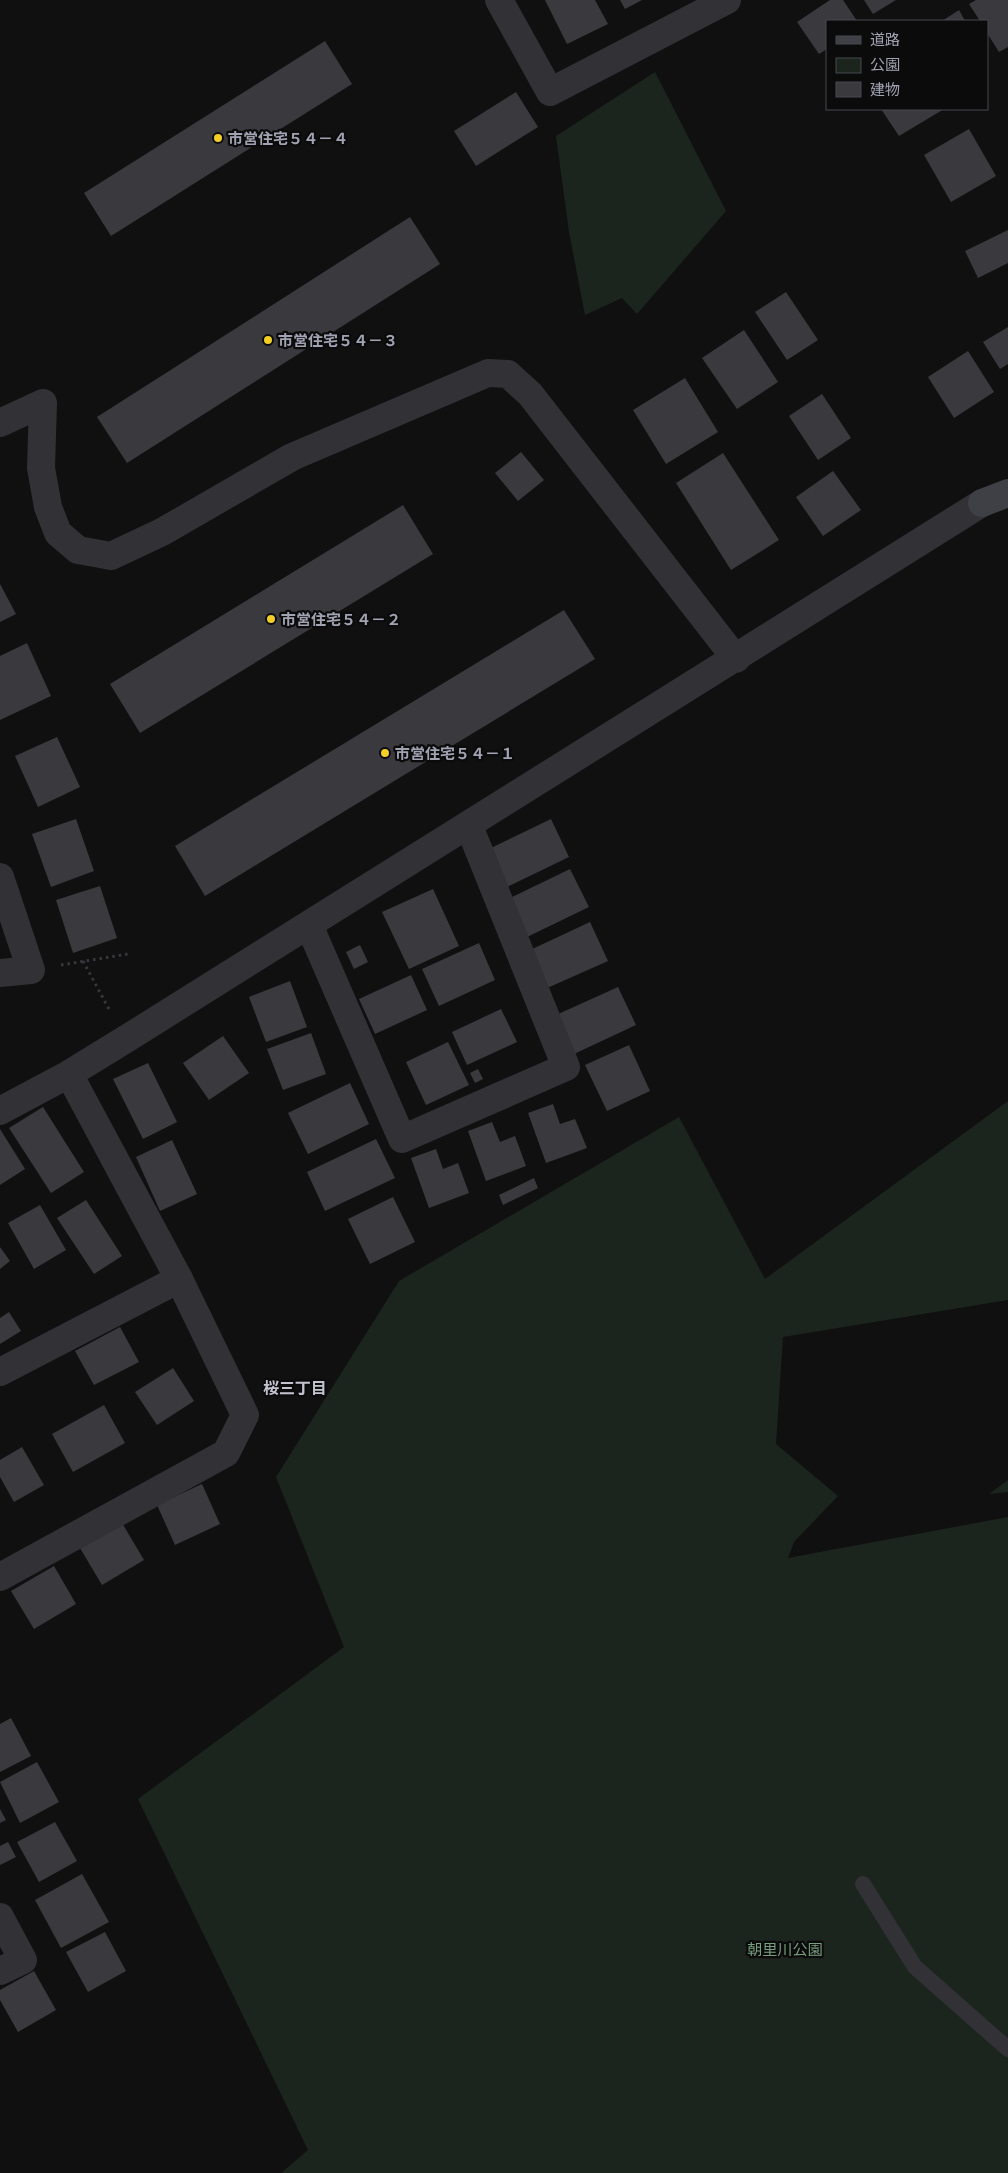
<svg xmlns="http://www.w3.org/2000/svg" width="1008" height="2173" font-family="Barlow,'Noto Sans JP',sans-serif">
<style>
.green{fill:#1c241e}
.building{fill:#3a3a3e}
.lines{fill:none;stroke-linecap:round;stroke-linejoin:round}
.path{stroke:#37373d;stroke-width:3;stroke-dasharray:2.5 4;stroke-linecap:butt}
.lane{stroke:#313136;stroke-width:16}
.street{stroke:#313136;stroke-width:28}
.secondary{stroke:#3f3f46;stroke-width:28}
.poi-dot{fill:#f3ce26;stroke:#0b0b0c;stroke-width:2}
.labels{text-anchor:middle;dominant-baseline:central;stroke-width:4.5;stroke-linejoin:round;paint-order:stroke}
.poi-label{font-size:15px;font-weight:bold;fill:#a1a3b2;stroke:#0b0b0c;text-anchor:start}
.park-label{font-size:15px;fill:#779e7f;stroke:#0b0b0c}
.neighbourhood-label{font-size:16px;font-weight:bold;fill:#c2c3ce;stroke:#0b0b0c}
</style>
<rect width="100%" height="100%" fill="#101011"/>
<!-- green -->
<g class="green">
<polygon points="655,72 726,211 637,314 622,298 585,315 569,232 556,136"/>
<polygon points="1008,1101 1008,1300 783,1337 776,1444 838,1496 794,1542 788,1558 1008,1517 1008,2173 281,2173 308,2150 138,1799 344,1647 276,1477 399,1281 679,1117 765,1279"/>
<polygon points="1008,1480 1008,1492 989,1494"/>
</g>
<!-- building -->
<g class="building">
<polygon points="545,0 595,0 608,24 567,44"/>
<polygon points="620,0 642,0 625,9"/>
<polygon points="830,0 843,0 857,21 827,21 827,49 819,54 797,22"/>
<polygon points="864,0 896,0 873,14"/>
<polygon points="976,0 1008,0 1008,47 999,52 987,33 987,21 980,21 969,4"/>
<polygon points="959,10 965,21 942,21"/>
<polygon points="325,41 352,84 111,236 84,193"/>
<polygon points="516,92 538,127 476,166 454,131"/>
<polygon points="881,109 944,109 899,136"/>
<polygon points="969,129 996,176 951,202 924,155"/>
<polygon points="410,217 440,264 127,463 97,417"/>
<polygon points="1008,230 1008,263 978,278 965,251"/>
<polygon points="786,292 818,340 787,360 755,312"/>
<polygon points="1008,327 1008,364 1000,369 983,342"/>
<polygon points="744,330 778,382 737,409 702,358"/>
<polygon points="968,351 994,392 954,418 928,377"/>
<polygon points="685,378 718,432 666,464 633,410"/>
<polygon points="822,394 851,438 818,460 789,416"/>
<polygon points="521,452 544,480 518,501 495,473"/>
<polygon points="723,453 779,540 731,570 676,483"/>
<polygon points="833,471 861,510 823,536 796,497"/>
<polygon points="403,505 433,554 140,733 110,684"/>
<polygon points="0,584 16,614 0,622"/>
<polygon points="564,610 595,659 205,896 175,846"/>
<polygon points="27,643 51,696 0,720 0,656"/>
<polygon points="57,737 80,787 38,807 15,756"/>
<polygon points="76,819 94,871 51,887 32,834"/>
<polygon points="551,819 569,857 507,887 489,849"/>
<polygon points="570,869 589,907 527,937 508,899"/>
<polygon points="100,886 117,938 73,953 56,900"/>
<polygon points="433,889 459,946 409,969 382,912"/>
<polygon points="590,922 608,961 545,989 528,951"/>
<polygon points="479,943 495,980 439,1006 422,969"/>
<polygon points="360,945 368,962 354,969 346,952"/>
<polygon points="411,975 427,1010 375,1034 359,999"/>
<polygon points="290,981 307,1027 266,1042 249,997"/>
<polygon points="618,987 636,1025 574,1054 556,1015"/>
<polygon points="501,1009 517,1042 467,1065 452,1032"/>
<polygon points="311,1033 326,1074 283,1090 267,1049"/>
<polygon points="223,1036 249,1073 209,1100 183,1063"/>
<polygon points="448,1042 469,1085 426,1105 406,1062"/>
<polygon points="629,1045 650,1091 607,1111 585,1065"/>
<polygon points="148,1063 177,1122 143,1139 113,1079"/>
<polygon points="478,1069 483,1079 475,1083 470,1073"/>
<polygon points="350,1083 369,1124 308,1154 288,1113"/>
<polygon points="553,1104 560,1124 575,1119 587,1148 546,1163 528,1113"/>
<polygon points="43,1107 84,1172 51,1193 9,1128"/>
<polygon points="492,1122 500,1142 515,1136 526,1166 486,1181 468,1131"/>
<polygon points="0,1129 25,1169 0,1185"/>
<polygon points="376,1139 395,1178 325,1211 307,1172"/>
<polygon points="172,1140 197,1194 160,1211 136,1157"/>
<polygon points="436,1149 443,1169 458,1163 469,1193 429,1208 411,1158"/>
<polygon points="534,1178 538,1188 503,1205 499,1195"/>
<polygon points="393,1197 415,1242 370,1264 348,1219"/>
<polygon points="86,1200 122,1256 94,1274 57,1218"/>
<polygon points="40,1205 66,1250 34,1269 8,1223"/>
<polygon points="0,1247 10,1261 0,1269"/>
<polygon points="9,1312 21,1331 0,1344 0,1318"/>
<polygon points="120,1327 139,1362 94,1385 75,1351"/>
<polygon points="173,1368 194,1401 157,1425 135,1392"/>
<polygon points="104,1405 125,1443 73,1472 52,1434"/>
<polygon points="22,1447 44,1485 14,1502 0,1477 0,1460"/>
<polygon points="202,1484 220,1524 175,1545 157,1505"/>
<polygon points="122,1523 144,1560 102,1585 80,1548"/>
<polygon points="54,1566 76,1604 34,1629 11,1591"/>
<polygon points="11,1718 31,1756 0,1772 0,1724"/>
<polygon points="37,1762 59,1802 20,1823 0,1782"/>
<polygon points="0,1809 6,1820 0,1823"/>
<polygon points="55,1822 77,1861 39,1882 17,1842"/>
<polygon points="8,1842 16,1857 0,1865 0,1846"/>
<polygon points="82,1874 109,1922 61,1948 35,1900"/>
<polygon points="105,1932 126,1971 88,1992 66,1952"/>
<polygon points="34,1971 56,2010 18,2032 0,2000 0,1990"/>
</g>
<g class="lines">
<!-- path -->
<g class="path">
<polyline points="83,961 110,1011"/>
<polyline points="61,965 128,954"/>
</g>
<!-- lane -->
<polyline class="lane" points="863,1884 915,1967 1008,2049"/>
<!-- street -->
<g class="street">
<polyline points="499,0 550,92 727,0"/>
<polyline points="0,423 43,403 41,468 48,507 58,533 78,550 111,556 162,532 292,457 488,373 508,374 530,394 736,659"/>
<polyline points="0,877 31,970 0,973"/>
<polyline points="309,925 402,1139 566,1067 469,826"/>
<polyline points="0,1111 69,1074 126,1039 982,503"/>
<polyline points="0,1372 179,1279 69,1074"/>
<polyline points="0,1577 226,1453 245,1415 179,1279"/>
<polyline points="0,1917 23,1960 0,1971"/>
</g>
<!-- secondary -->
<polyline class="secondary" points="982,503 1008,493"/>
</g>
<!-- markers -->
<g class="poi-dot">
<circle cx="218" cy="138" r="5"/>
<circle cx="268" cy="340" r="5"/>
<circle cx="271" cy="619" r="5"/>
<circle cx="385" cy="753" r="5"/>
</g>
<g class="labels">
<!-- poi labels -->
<g class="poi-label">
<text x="228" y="138">市営住宅５４－４</text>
<text x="278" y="340">市営住宅５４－３</text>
<text x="281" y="619">市営住宅５４－２</text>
<text x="395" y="753">市営住宅５４－１</text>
</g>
<!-- park labels -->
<g class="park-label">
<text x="785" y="1949">朝里川公園</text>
</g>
<!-- neighbourhood labels -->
<g class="neighbourhood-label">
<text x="295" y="1387">桜三丁目</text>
</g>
</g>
<!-- legend -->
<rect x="826" y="20" width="162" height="90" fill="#0b0b0c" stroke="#47484e"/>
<rect x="836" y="36" width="25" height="8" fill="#3f3f46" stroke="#47484e"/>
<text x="870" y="45" font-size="15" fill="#a1a3b2">道路</text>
<rect x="836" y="58" width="25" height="15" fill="#1c241e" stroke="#47484e"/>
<text x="870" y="70" font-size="15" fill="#a1a3b2">公園</text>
<rect x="836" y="82" width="25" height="15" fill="#3a3a3e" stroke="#47484e"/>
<text x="870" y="95" font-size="15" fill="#a1a3b2">建物</text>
</svg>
